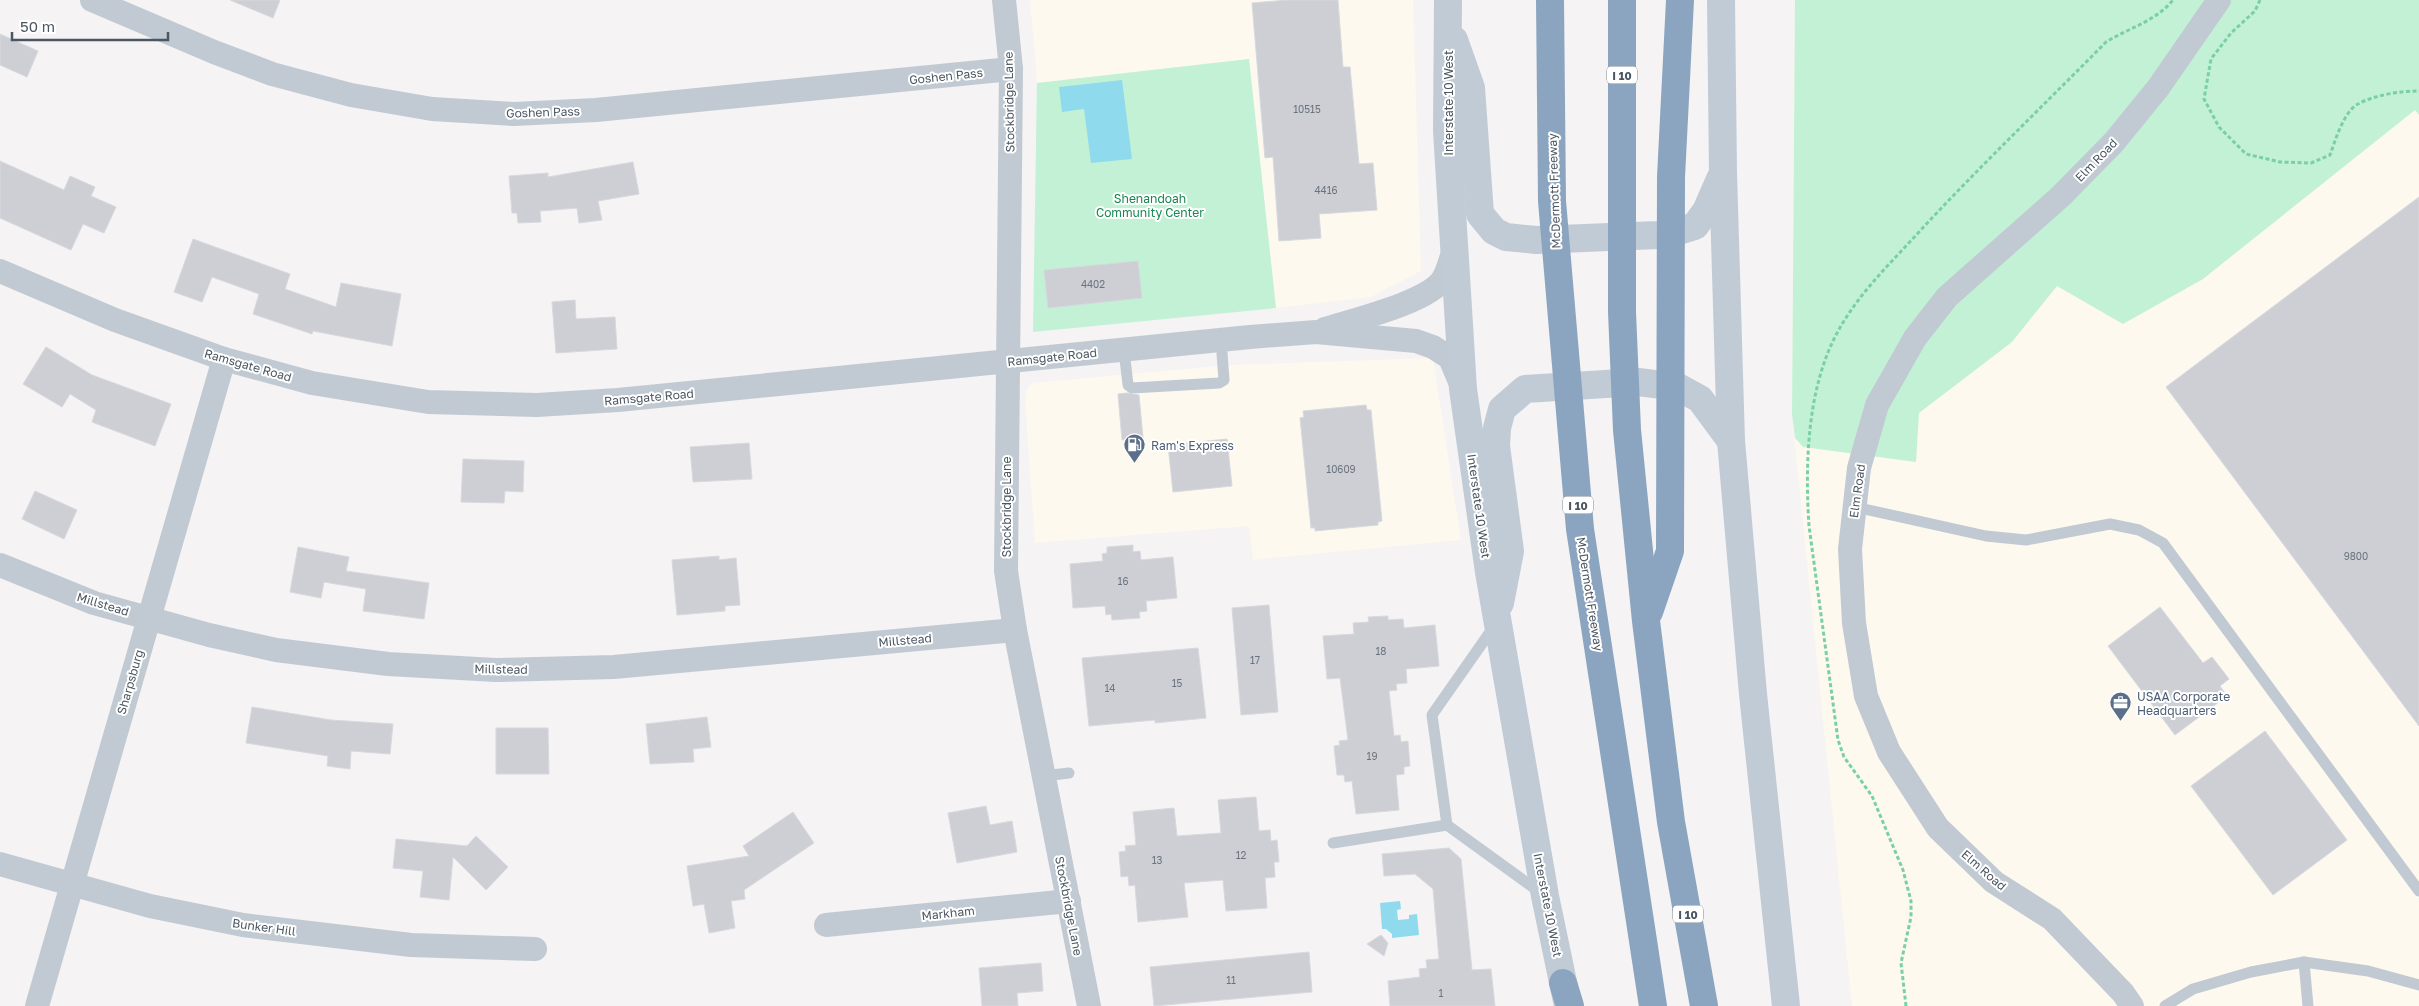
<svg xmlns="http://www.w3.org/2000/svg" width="2419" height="1006" font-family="'Golos Text',sans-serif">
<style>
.commercial{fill:#fdf9ef}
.green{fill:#c3f1d5}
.water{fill:#90daee}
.building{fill:#cdcfd5;stroke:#d7d9de}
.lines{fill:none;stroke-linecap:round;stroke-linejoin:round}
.path{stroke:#7ad0a6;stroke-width:3;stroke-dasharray:4 2.5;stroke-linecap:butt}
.lane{stroke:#c1cad2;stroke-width:11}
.street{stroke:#c1cad2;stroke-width:24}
.secondary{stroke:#c1cbd6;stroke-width:28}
.highway{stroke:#8ba5c1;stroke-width:28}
.labels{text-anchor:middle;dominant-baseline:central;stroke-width:4;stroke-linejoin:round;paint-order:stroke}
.number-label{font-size:10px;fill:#6b747e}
.shield{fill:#fff;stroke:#808990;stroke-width:1}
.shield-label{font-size:11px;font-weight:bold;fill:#4a5661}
.street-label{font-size:12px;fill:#4a5661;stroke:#fff}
.park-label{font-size:12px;fill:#17864f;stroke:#fff}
.service-label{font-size:12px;fill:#4e5e75;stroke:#fff;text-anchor:start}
</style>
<rect width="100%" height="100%" fill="#f5f3f3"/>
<!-- commercial -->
<g class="commercial">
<polygon points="1030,0 1413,0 1421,271 1371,297 1276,308 1249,59 1037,83"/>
<polygon points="1795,0 2419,0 2419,1006 1852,1006 1792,415"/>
<polygon points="1433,358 1461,540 1253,560 1249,526 1035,543 1025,401 1026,391 1032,383 1228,365"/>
</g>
<!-- green -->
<g class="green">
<polygon points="1795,0 2419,0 2419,115 2415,110 2203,279 2123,324 2057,286 2012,342 1919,413 1916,462 1803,447 1795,438 1792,415"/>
<polygon points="1249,59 1276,308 1033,332 1037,83"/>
</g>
<!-- water -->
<g class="water">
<polygon points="1122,80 1132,159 1091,163 1084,109 1062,112 1059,87"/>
<polygon points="1400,901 1401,909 1397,910 1398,920 1409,919 1409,915 1417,914 1419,935 1392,938 1392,934 1386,929 1382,929 1380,903"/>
</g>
<!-- building -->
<g class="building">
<polygon points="230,0 280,0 273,18"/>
<polygon points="1287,0 1338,0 1343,67 1350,67 1359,164 1373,163 1377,210 1319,214 1321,238 1279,241 1273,157 1265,158 1252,3"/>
<polygon points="0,34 38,51 27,77 0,65"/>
<polygon points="0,161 64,190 70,176 95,187 91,196 116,207 104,233 83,224 71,250 0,218"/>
<polygon points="633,162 639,194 598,201 602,220 579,223 577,208 540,211 541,222 518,223 517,213 512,213 509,176 548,173 548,177"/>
<polygon points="2419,197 2419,726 2166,387"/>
<polygon points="193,239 290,274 285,289 336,307 341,283 401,294 392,346 313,331 312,334 253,314 259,294 212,277 202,302 174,292"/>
<polygon points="1138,261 1142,298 1048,308 1044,270"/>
<polygon points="575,300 576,319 615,317 617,349 556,353 552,302"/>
<polygon points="46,347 92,375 171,404 155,446 92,422 96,410 70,394 62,407 23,384"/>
<polygon points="1127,393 1139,395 1143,438 1122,440 1118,394"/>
<polygon points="1366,405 1367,410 1371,410 1382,521 1378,522 1378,525 1315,531 1315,528 1311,528 1300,418 1304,417 1303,411"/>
<polygon points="1227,439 1232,486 1173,492 1168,445"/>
<polygon points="749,443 752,479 693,482 690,447"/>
<polygon points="463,459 524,461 523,492 505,491 504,503 461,502"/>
<polygon points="35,491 77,510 64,539 22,519"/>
<polygon points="1133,545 1133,552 1140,551 1141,560 1173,557 1177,598 1146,601 1147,611 1139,612 1140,618 1112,620 1111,614 1106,615 1105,606 1073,608 1070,564 1103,561 1102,554 1107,553 1107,547"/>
<polygon points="298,547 349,557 346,571 429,583 424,619 363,611 366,589 324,582 321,598 290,592"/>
<polygon points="719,556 719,560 736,558 740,605 725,606 725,611 677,615 672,560"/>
<polygon points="1269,605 1278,712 1241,715 1232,608"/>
<polygon points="2160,607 2203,663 2212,657 2229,679 2220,686 2227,696 2175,735 2108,646"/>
<polygon points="1388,616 1388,620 1403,619 1404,628 1435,625 1439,666 1406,669 1407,683 1396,684 1397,690 1389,691 1394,736 1400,735 1401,742 1408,741 1410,766 1404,767 1404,774 1396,775 1399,810 1356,814 1352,781 1345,782 1344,775 1337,775 1334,746 1340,745 1339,741 1348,740 1340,678 1327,679 1323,636 1354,634 1353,623 1369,622 1368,617"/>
<polygon points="1198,648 1206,718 1155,723 1155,720 1089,726 1082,658"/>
<polygon points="252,707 331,720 393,724 390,754 351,751 350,769 327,766 328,756 246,743"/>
<polygon points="707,717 711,747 693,749 694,762 650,764 646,724"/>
<polygon points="496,728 548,728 549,774 496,774"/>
<polygon points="2265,731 2347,840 2273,895 2191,786"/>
<polygon points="1256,797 1259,831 1270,830 1271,841 1277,840 1279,862 1274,862 1275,877 1265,878 1267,908 1226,911 1223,880 1184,883 1188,917 1138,922 1135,885 1129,886 1128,876 1121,877 1119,852 1126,851 1125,846 1136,845 1133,812 1174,808 1177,836 1221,833 1218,800"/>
<polygon points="986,806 990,825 1012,821 1017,852 957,863 948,813"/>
<polygon points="793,812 814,843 744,890 745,899 731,901 735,928 709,933 704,904 693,906 687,866 749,856 743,846"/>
<polygon points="476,836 508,867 486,890 453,857 449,900 420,897 423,871 393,868 396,839 467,846"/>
<polygon points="1449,848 1461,859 1472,970 1491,969 1495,1006 1390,1006 1388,981 1420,977 1419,969 1427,968 1426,960 1439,959 1433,889 1415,874 1384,876 1382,854"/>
<polygon points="1381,935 1388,943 1384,956 1367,944"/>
<polygon points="1309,952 1312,992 1154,1006 1150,967"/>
<polygon points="1041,963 1043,991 1017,993 1018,1006 982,1006 979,968"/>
</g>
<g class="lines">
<!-- path -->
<g class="path">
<path d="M2260,0L2255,11L2231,33L2211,59L2204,99L2219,127L2246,154L2280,162L2311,163L2330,155C2335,141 2344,111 2358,104C2374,95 2401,91 2419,91"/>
<path d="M1906,1006L1901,963L1911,917V901L1903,870L1872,796L1844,757L1838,740L1809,526C1805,465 1807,392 1835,337C1855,297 1888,266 1918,233C1978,168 2043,106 2106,42C2129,28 2156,21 2173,0"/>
</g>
<!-- lane -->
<g class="lane">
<polyline points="1124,350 1128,385 1132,388 1219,383 1224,380 1221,340"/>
<polyline points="1855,507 1986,536 2026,540 2110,524 2139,530 2163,543 2419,891"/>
<polyline points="1495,625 1432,715 1447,825 1541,893"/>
<polyline points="1043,776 1069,773"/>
<polyline points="1333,843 1447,825"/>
<polyline points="2304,962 2308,1006"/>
<polyline points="2165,1006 2193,989 2251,972 2304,962 2368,971 2419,985"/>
</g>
<!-- street -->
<g class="street">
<polyline points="92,0 214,52 272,74 351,95 432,109 514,114 596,110 1011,69"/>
<polyline points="1004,0 1011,69 1006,571 1015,630 1089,1006"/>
<polyline points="0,271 115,320 224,359 312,383 428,402 537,405 618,400 1250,337 1316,332 1416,341 1433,347 1450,358 1461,384"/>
<path d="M1325,329C1353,320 1429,302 1443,279C1448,271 1450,261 1453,253"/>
<polyline points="0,565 94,603 209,635 276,650 388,664 496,670 614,667 1015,630"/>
<polyline points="0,864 150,906 243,925 411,945 535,949"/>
<polyline points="826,925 1069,901"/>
<polyline points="37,1006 224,359"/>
<polyline points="2132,1006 2123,993 2052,919 1994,882 1938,828 1889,752 1866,696 1854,623 1850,549 1859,468 1877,405 1915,338 1947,297 2061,196 2114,142 2158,88 2219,0"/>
</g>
<!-- secondary -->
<g class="secondary">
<polyline points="1448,0 1447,131 1463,389 1489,572 1545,896 1568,1006"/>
<polyline points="1721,0 1723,173 1731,441 1753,694 1786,1006"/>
<polyline points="1454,40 1471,88 1480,214 1494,231 1506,237 1536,240 1658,235 1679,231 1695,226 1706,211 1720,179"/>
<polyline points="1500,603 1510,551 1496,446 1497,428 1502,409 1525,389 1638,382 1678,387 1700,399 1731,441"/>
</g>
<!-- highway -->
<g class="highway">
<polyline points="1550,0 1552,201 1580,529 1653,1006"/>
<polyline points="1622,0 1622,312 1627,430 1646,621 1671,822 1704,1006"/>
<polyline points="1649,612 1670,551 1671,177 1680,0"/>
<polyline points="1563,983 1570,1006"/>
</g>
</g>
<!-- icons -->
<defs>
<symbol id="fuel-pin" viewBox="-11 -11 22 30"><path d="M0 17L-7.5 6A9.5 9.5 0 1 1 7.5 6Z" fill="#5c6f8a" stroke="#fff"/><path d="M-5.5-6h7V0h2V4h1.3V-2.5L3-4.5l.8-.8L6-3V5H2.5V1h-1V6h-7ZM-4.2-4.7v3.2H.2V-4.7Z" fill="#fff"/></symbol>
<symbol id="office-pin" viewBox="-11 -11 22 30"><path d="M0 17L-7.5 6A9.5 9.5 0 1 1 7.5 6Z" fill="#5c6f8a" stroke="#fff"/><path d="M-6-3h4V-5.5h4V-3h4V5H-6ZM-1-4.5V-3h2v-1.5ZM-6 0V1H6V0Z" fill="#fff"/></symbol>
</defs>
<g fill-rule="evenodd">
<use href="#fuel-pin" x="1122" y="432" width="25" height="34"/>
<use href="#office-pin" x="2108" y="690" width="25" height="34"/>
</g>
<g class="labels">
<!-- number labels -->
<g class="number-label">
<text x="1307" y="109">10515</text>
<text x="1326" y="190">4416</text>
<text x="1093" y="284">4402</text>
<text x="1341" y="469">10609</text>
<text x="2356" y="556">9800</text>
<text x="1123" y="581">16</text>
<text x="1381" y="651">18</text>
<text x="1255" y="660">17</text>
<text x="1177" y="683">15</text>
<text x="1110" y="688">14</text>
<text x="1372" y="756">19</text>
<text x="1241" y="855">12</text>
<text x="1157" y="860">13</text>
<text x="1231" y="980">11</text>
<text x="1441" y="993">1</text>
</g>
<!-- shield labels -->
<g class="shield">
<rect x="1607" y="66.5" width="30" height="17" rx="4"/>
<rect x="1563" y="496.5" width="30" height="17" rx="4"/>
<rect x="1673" y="905.5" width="30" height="17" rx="4"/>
</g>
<g class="shield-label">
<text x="1622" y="75">I 10</text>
<text x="1578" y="505">I 10</text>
<text x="1688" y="914">I 10</text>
</g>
<!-- street labels -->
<g class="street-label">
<text transform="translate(946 76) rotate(-6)">Goshen Pass</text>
<text transform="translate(1009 102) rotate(-91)">Stockbridge Lane</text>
<text transform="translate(1448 103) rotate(-90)">Interstate 10 West</text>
<text transform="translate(543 112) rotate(-2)">Goshen Pass</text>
<text transform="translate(2096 160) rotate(-46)">Elm Road</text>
<text transform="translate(1554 191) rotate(-92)">McDermott Freeway</text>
<text transform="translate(1052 357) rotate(-6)">Ramsgate Road</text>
<text transform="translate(248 365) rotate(16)">Ramsgate Road</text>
<text transform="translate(649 397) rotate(-5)">Ramsgate Road</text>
<text transform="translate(1857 491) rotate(-82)">Elm Road</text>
<text transform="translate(1479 506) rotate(82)">Interstate 10 West</text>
<text transform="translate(1006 507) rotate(-90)">Stockbridge Lane</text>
<text transform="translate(1590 594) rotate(81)">McDermott Freeway</text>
<text transform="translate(103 604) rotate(17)">Millstead</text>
<text transform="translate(905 640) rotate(-5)">Millstead</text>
<text transform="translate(501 669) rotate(1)">Millstead</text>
<text transform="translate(130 682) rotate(-74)">Sharpsburg</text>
<text transform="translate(1984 870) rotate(41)">Elm Road</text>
<text transform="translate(1548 905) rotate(79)">Interstate 10 West</text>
<text transform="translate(1069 906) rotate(79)">Stockbridge Lane</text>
<text transform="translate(948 913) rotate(-6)">Markham</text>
<text transform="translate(264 927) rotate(8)">Bunker Hill</text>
</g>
<!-- park labels -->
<g class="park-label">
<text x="1150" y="198">Shenandoah<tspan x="1150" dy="14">Community Center</tspan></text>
</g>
<!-- service labels -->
<g class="service-label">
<text x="1151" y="445">Ram's Express</text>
<text x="2137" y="696">USAA Corporate<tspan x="2137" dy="14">Headquarters</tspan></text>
</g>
</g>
<!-- scale -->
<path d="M12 32v8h156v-8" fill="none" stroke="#4a5661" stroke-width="2.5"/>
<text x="20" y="32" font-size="15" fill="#4a5661" stroke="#ffffff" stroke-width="4" paint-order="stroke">50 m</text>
</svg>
